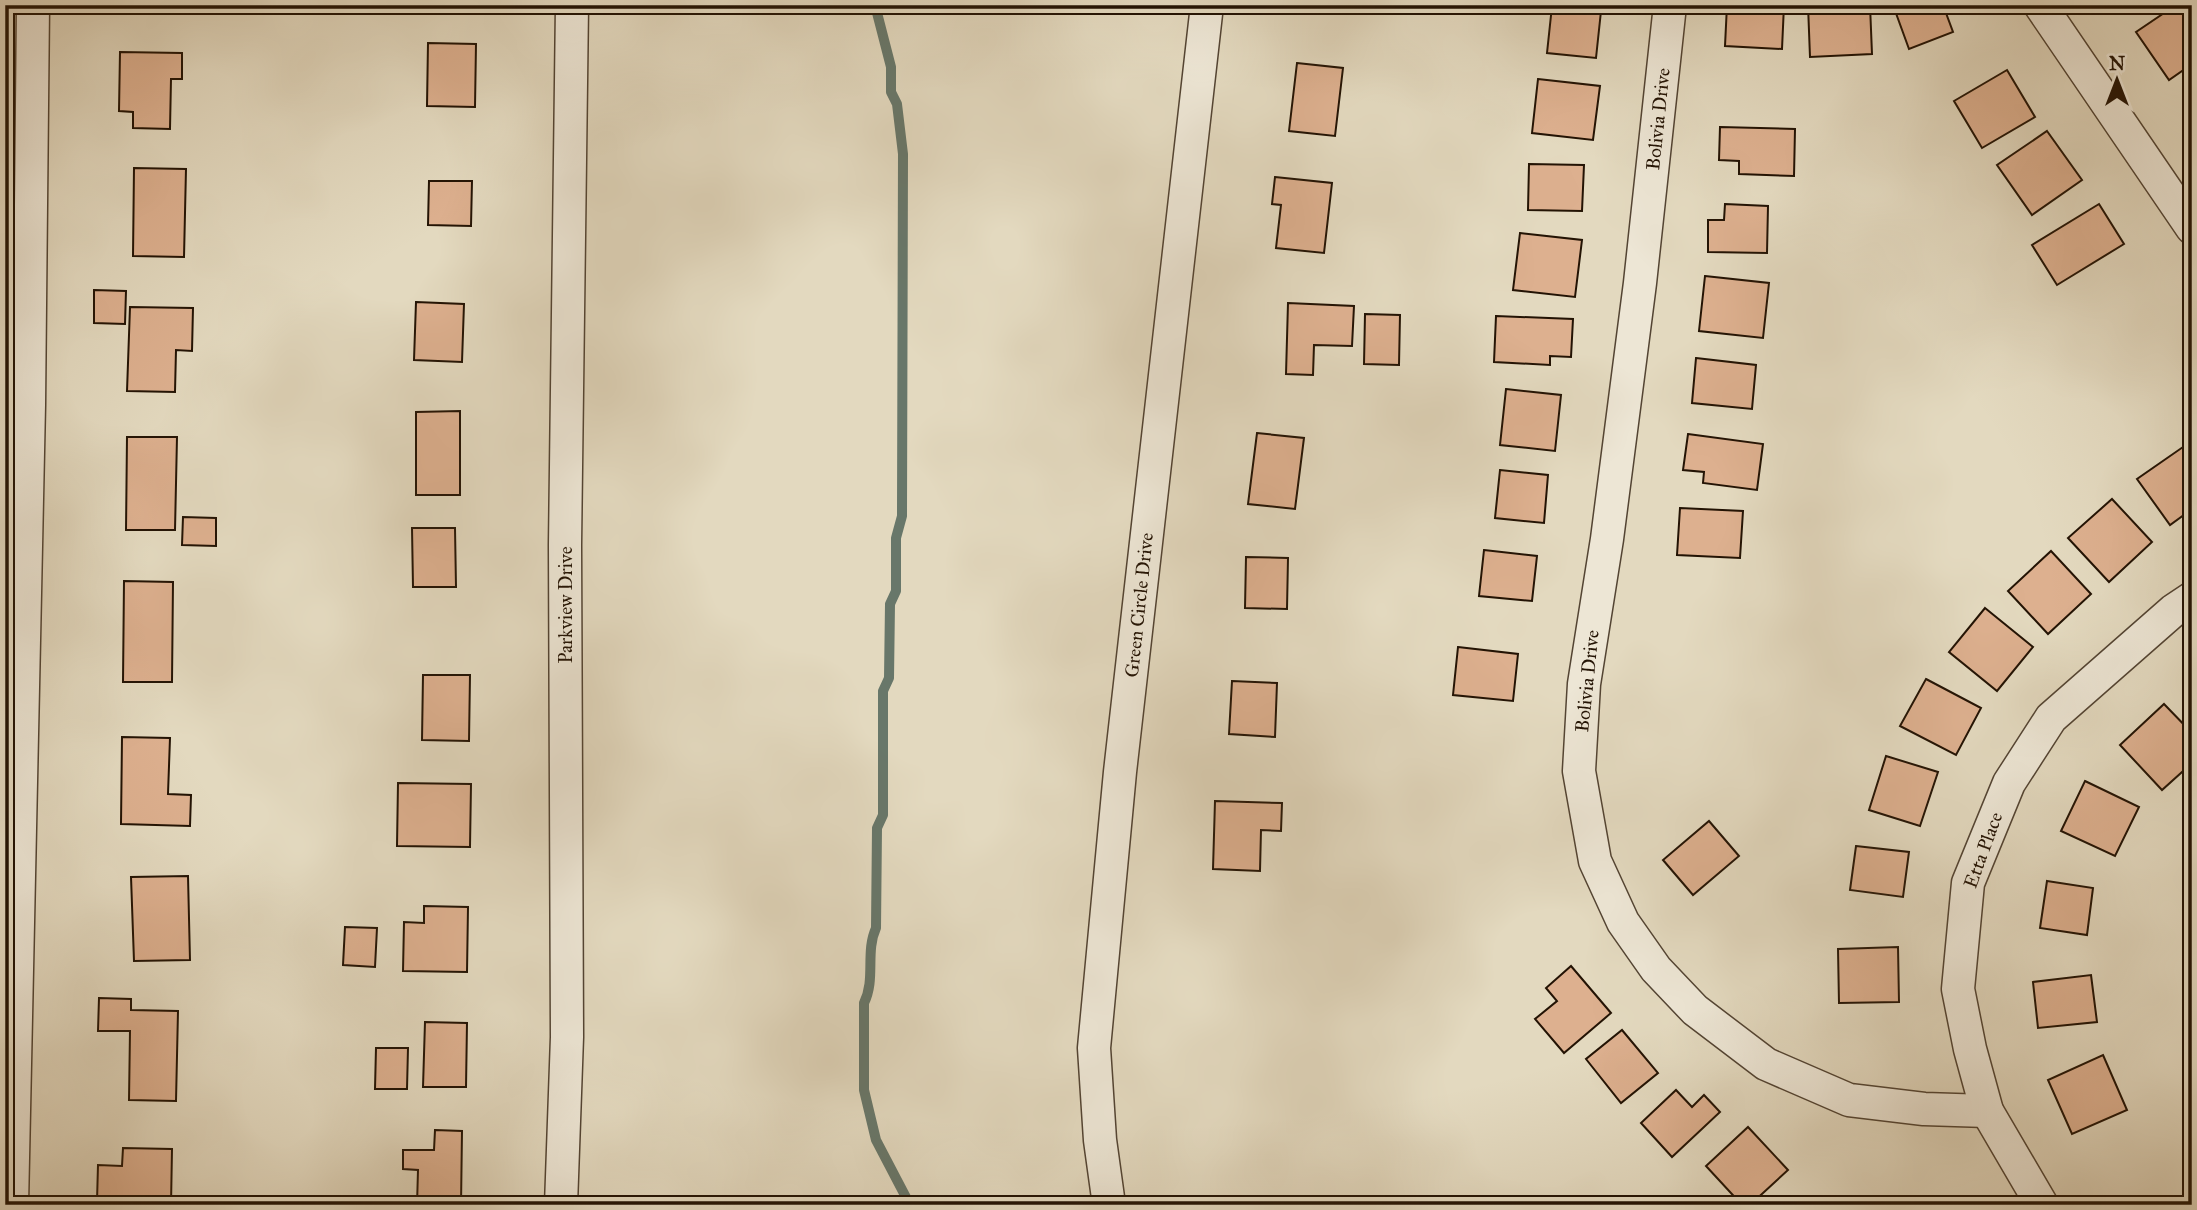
<svg xmlns="http://www.w3.org/2000/svg" width="2197" height="1210" font-family="'IM FELL Great Primer',serif">
<style>
.lines{fill:none;stroke-linecap:round;stroke-linejoin:round}
.stream{stroke:#68776a;stroke-width:10}
.building{fill:#ddb08f;stroke:#231304;stroke-width:2}
.minor-casing{stroke:#534433;stroke-width:35}
.minor{stroke:#ede6d5;stroke-width:32}
.labels{text-anchor:middle;dominant-baseline:central;stroke-width:5;stroke-linejoin:round;paint-order:stroke}
.street-label{font-size:19px;fill:#231304;stroke:#ede6d5}
</style>
<rect width="100%" height="100%" fill="#e3d9bf"/>
<filter id="stains"><feTurbulence type="fractalNoise" baseFrequency=".00286" numOctaves="4"/><feColorMatrix values="0 0 0 0 .2 0 0 0 0 .09 0 0 0 0 .02 0 0 0 .5 -.17"/></filter>
<radialGradient id="worn" r=".72"><stop offset=".6" stop-color="#630" stop-opacity="0"/><stop offset="1" stop-color="#630" stop-opacity=".3"/></radialGradient>
<g class="lines">
<!-- stream -->
<path class="stream" d="M875,5L891,67V92L897,104L903,154L902,516L896,538V591L890,604L889,678L883,691V815L877,828L876,928C865,952 876,979 864,1003V1090L876,1140L910,1205"/>
</g>
<!-- building -->
<g class="building">
<polygon points="1727,5 1784,5 1782,49 1725,46"/>
<polygon points="1808,5 1870,5 1872,54 1810,57"/>
<polygon points="1893,5 1943,5 1953,32 1909,49"/>
<polygon points="2176,5 2186,5 2192,13 2192,64 2169,80 2136,32"/>
<polygon points="1552,6 1601,11 1596,58 1547,53"/>
<polygon points="428,43 476,44 475,107 427,106"/>
<polygon points="120,52 182,53 182,79 171,79 170,129 133,128 133,112 119,111"/>
<polygon points="1297,63 1343,68 1335,136 1289,131"/>
<polygon points="2007,70 2035,117 1982,148 1954,101"/>
<polygon points="1538,79 1600,86 1593,140 1532,133"/>
<polygon points="1720,127 1795,129 1794,176 1739,174 1739,161 1719,160"/>
<polygon points="2047,131 2082,180 2032,215 1997,165"/>
<polygon points="1529,164 1584,165 1582,211 1528,210"/>
<polygon points="134,168 186,169 184,257 133,256"/>
<polygon points="1275,177 1332,183 1324,253 1276,248 1281,205 1272,204"/>
<polygon points="429,181 472,181 471,226 428,225"/>
<polygon points="1725,204 1768,206 1767,253 1708,252 1708,220 1724,220"/>
<polygon points="2099,204 2124,244 2057,285 2032,245"/>
<polygon points="1520,233 1582,240 1575,297 1513,290"/>
<polygon points="1705,276 1769,283 1763,338 1699,331"/>
<polygon points="94,290 126,291 125,324 94,323"/>
<polygon points="416,302 464,304 462,362 414,360"/>
<polygon points="1288,303 1354,306 1352,346 1314,345 1313,375 1286,374"/>
<polygon points="130,307 193,308 192,351 176,350 175,392 127,391"/>
<polygon points="1365,314 1400,315 1399,365 1364,364"/>
<polygon points="1496,316 1573,319 1571,357 1550,356 1550,365 1494,362"/>
<polygon points="1696,358 1756,365 1752,409 1692,403"/>
<polygon points="1506,389 1561,395 1555,451 1500,445"/>
<polygon points="460,411 460,495 416,495 416,412"/>
<polygon points="1257,433 1304,438 1295,509 1248,504"/>
<polygon points="1688,434 1763,444 1757,490 1703,483 1704,472 1683,470"/>
<polygon points="127,437 177,437 175,530 126,530"/>
<polygon points="2183,447 2192,459 2192,509 2170,525 2137,479"/>
<polygon points="1500,470 1548,475 1544,523 1495,518"/>
<polygon points="2112,499 2152,542 2109,582 2068,538"/>
<polygon points="1680,508 1743,511 1740,558 1677,555"/>
<polygon points="183,517 216,518 216,546 182,545"/>
<polygon points="412,528 455,528 456,587 413,587"/>
<polygon points="1484,550 1537,556 1532,601 1479,596"/>
<polygon points="2051,551 2091,594 2048,634 2008,591"/>
<polygon points="1246,557 1288,558 1287,609 1245,608"/>
<polygon points="124,581 173,582 172,682 123,682"/>
<polygon points="1985,608 2033,647 1997,691 1949,652"/>
<polygon points="1458,647 1518,654 1513,701 1453,695"/>
<polygon points="423,675 470,675 469,741 422,740"/>
<polygon points="1926,679 1981,708 1956,755 1900,726"/>
<polygon points="1232,681 1277,683 1275,737 1229,734"/>
<polygon points="2164,704 2192,733 2192,763 2162,790 2120,745"/>
<polygon points="122,737 170,738 168,794 191,795 190,826 121,824"/>
<polygon points="1886,756 1938,772 1920,826 1869,810"/>
<polygon points="2085,781 2139,807 2115,856 2061,831"/>
<polygon points="398,783 471,784 470,847 397,846"/>
<polygon points="1215,801 1282,803 1281,831 1261,830 1260,871 1213,869"/>
<polygon points="1709,821 1739,856 1693,895 1663,860"/>
<polygon points="1856,846 1909,852 1903,897 1850,890"/>
<polygon points="188,876 190,960 134,961 131,877"/>
<polygon points="2047,881 2093,888 2087,935 2040,928"/>
<polygon points="424,906 468,907 467,972 403,971 404,922 424,923"/>
<polygon points="345,927 377,928 375,967 343,965"/>
<polygon points="1898,947 1899,1002 1839,1003 1838,949"/>
<polygon points="1571,966 1611,1013 1564,1053 1535,1019 1557,1001 1546,988"/>
<polygon points="2091,975 2097,1022 2038,1028 2033,982"/>
<polygon points="99,998 131,999 131,1010 178,1011 176,1101 129,1100 130,1031 98,1031"/>
<polygon points="425,1022 467,1023 466,1087 423,1087"/>
<polygon points="1622,1030 1658,1073 1621,1103 1586,1059"/>
<polygon points="376,1048 408,1048 407,1089 375,1089"/>
<polygon points="2103,1055 2127,1110 2072,1134 2048,1080"/>
<polygon points="1676,1090 1692,1107 1704,1095 1720,1112 1672,1157 1641,1123"/>
<polygon points="1748,1127 1788,1170 1750,1205 1742,1205 1706,1166"/>
<polygon points="435,1130 462,1131 461,1205 417,1205 418,1170 403,1169 403,1150 434,1150"/>
<polygon points="123,1148 172,1149 171,1205 119,1205 119,1202 97,1201 98,1165 122,1166"/>
</g>
<g class="lines">
<defs>
<g id="minor">
<polyline points="1670,5 1640,283 1607,539 1584,684 1579,771 1595,861 1623,922 1656,969 1695,1010 1766,1064 1849,1100 1924,1109 1987,1111"/>
<polyline points="2040,5 2192,228"/>
<polyline points="12,1205 29,405 33,5"/>
<polyline points="561,1205 567,1037 565,545 572,5"/>
<polyline points="1109,1205 1100,1140 1094,1048 1120,772 1207,5"/>
<polyline points="2042,1205 1987,1111 1970,1049 1958,989 1968,883 2009,783 2051,718 2174,610 2192,598"/>
</g>
</defs>
<!-- minor casing -->
<use href="#minor" class="minor-casing"/>
<!-- minor -->
<use href="#minor" class="minor"/>
</g>
<g class="labels">
<!-- street labels -->
<g class="street-label">
<text transform="translate(1658 119) rotate(-84)">Bolivia Drive</text>
<text transform="translate(565 605) rotate(-90)">Parkview Drive</text>
<text transform="translate(1139 605) rotate(-84)">Green Circle Drive</text>
<text transform="translate(1587 681) rotate(-84)">Bolivia Drive</text>
<text transform="translate(1983 850) rotate(-70)">Etta Place</text>
</g>
</g>
<!-- margin -->
<rect width="2197" height="1210" fill="none" stroke="#e3d9bf" stroke-width="28"/>
<rect x="7" y="7" width="2183" height="1196" fill="none" stroke="#231304" stroke-width="3.5"/>
<rect x="14" y="14" width="2169" height="1182" fill="none" stroke="#231304" stroke-width="2"/>
<!-- north arrow -->
<g transform="translate(2117 80)" stroke="#ede6d5" stroke-width="5" paint-order="stroke">
<path d="M0-5L12 26L0 18L-12 26Z" fill="#231304"/>
<text y="-10" font-size="19" font-weight="bold" text-anchor="middle" fill="#231304">N</text>
</g>
<rect width="100%" height="100%" filter="url(#stains)"/>
<rect width="100%" height="100%" fill="url(#worn)"/>
</svg>
